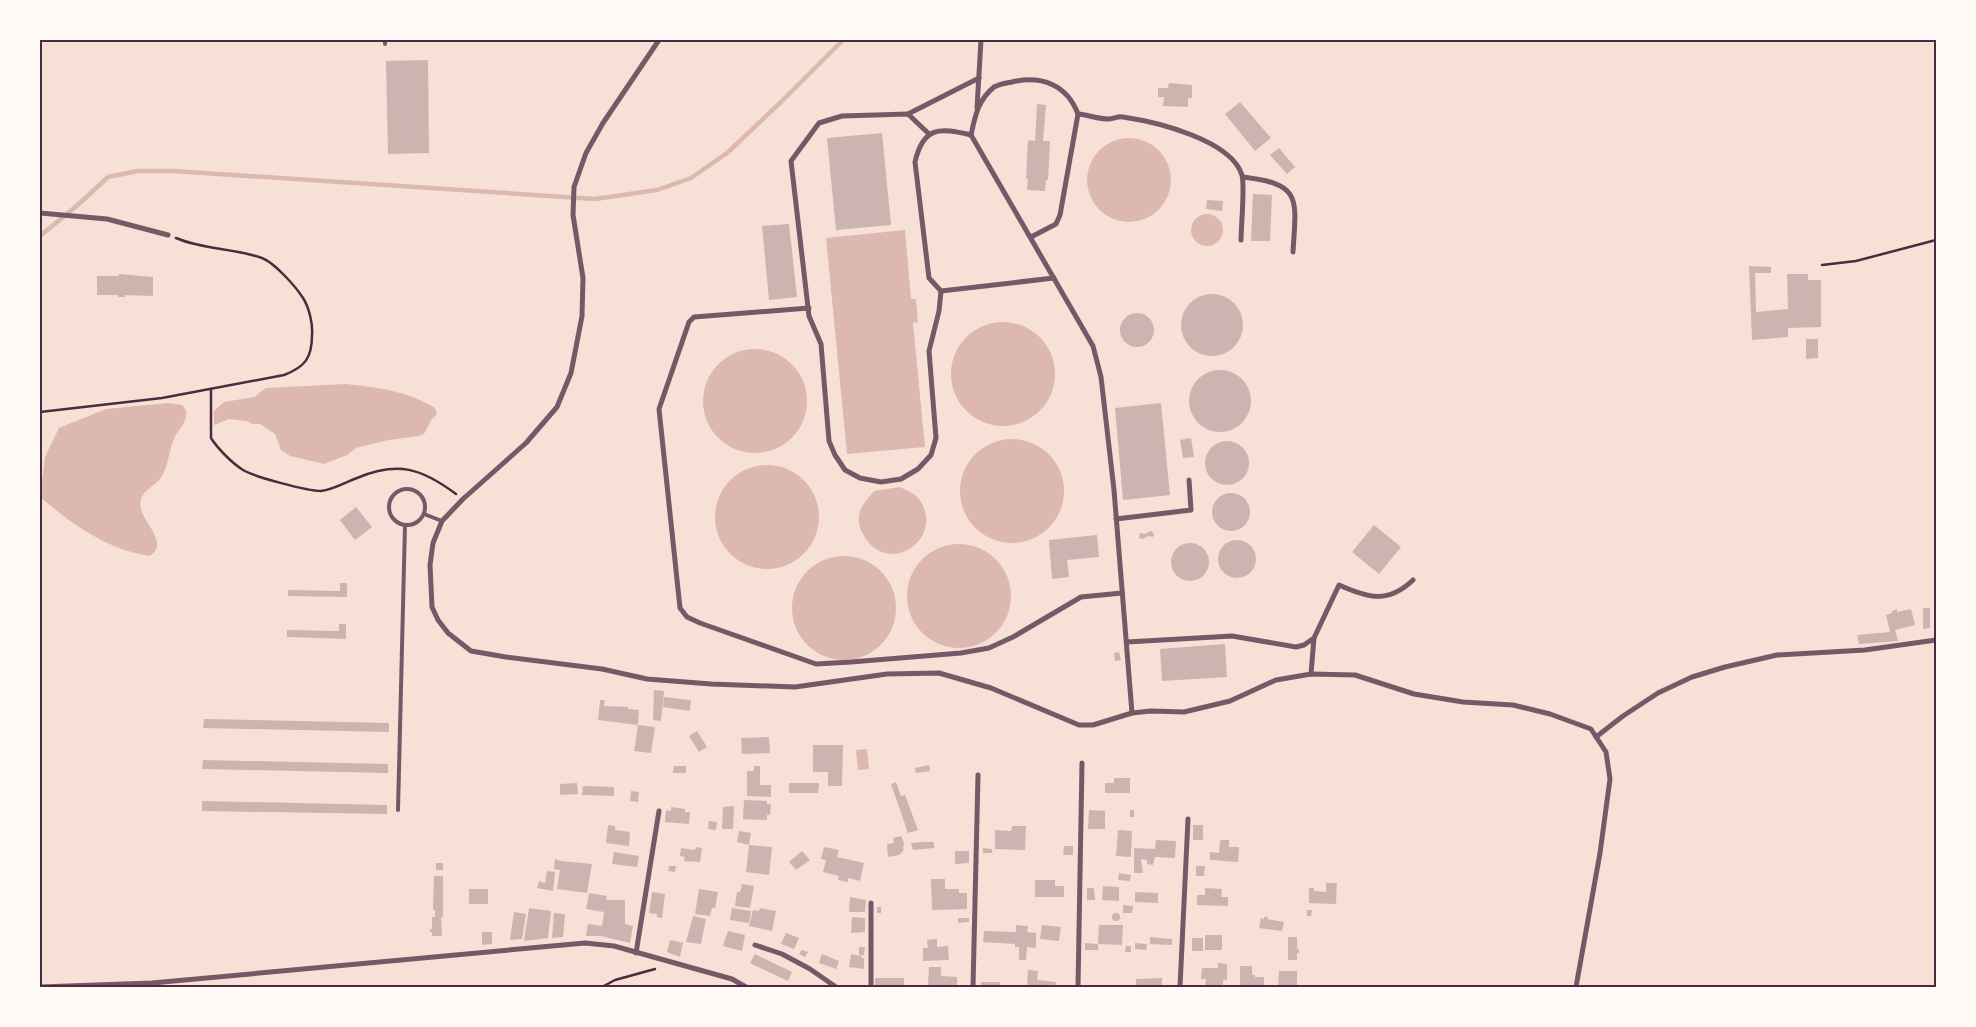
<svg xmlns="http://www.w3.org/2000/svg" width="1976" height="1027" font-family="Poppins,sans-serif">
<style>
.water{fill:#dcb8b0}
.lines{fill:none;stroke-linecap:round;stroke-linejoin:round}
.stream{stroke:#dcb8b0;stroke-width:4.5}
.building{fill:#ccb4b1}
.path{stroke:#4a2c40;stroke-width:2.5}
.service{stroke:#755966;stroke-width:4}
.minor{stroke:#755966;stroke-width:5}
.neatline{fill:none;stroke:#4a2c40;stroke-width:2}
</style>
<rect width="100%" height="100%" fill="#f7e1d7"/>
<!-- water -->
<g class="water">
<circle cx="1129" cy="180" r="42"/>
<circle cx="1207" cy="230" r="16"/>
<polygon points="905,230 911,299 916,299 918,322 913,323 925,447 847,454 826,238"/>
<circle cx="1003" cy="374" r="52"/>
<circle cx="755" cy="401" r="52"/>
<path d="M345,384C376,387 408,391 435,408L437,414L431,420L424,434L419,436L388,440L356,448L347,455L324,464L290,456L281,450L275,434L260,424H252L247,421L229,419L214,425V411L224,402L254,397L266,388Z"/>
<path d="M168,403L182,405C185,409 187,411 186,416C185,426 177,430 174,439C168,452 169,467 160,479C155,485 148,488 143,495C129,516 174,539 150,556C107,550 72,524 40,497L45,457L59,428L106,409Z"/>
<circle cx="1012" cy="491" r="52"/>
<circle cx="767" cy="517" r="52"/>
<path d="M900,487C906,490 916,494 919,499C947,539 886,579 863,534C853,515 862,505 874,491Z"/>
<circle cx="959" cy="596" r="52"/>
<circle cx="844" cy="608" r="52"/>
<polygon points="867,749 869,769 858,770 856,750"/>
</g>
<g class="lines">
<!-- stream -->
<polyline class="stream" points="40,236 80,203 108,177 138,171 174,171 595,199 657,190 691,178 727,153 781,102 843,40"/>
</g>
<!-- building -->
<g class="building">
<polygon points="428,60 429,153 388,154 386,61"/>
<polygon points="1169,83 1192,85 1192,98 1188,98 1188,107 1163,106 1164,97 1158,97 1158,88 1168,88"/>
<polygon points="1240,102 1271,138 1255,151 1225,114"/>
<polygon points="1037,104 1046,105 1043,141 1050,141 1048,180 1046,180 1045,191 1027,190 1028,179 1026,179 1028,140 1035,141"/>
<polygon points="882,133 891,225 836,230 827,138"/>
<polygon points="1279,148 1295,167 1287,174 1270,155"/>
<polygon points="1253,194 1272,195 1270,241 1251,241"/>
<polygon points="1207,200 1223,201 1222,211 1206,209"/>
<polygon points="789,224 797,297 769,300 762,226"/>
<polygon points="1749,266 1771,267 1771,273 1755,273 1756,312 1788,309 1787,274 1808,274 1808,280 1821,280 1821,327 1788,328 1788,337 1752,340"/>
<polygon points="119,274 153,277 153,296 125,295 125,297 118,297 118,295 97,295 97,276 119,276"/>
<circle cx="1212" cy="325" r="31"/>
<circle cx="1137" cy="330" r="17"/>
<polygon points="1806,339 1818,339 1818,358 1806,359"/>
<circle cx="1220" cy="401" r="31"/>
<polygon points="1161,403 1170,495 1123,500 1115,408"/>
<polygon points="1191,438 1194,457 1183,458 1180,440"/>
<circle cx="1227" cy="463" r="22"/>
<circle cx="1231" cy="512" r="19"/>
<polygon points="356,507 372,527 355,540 340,520"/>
<polygon points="1374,525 1401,547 1379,574 1352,552"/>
<polygon points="1151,531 1154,534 1153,537 1148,536 1143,539 1139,538 1140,533 1145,534"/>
<polygon points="1097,535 1099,557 1067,560 1069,577 1052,579 1049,540"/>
<circle cx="1237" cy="559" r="19"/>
<circle cx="1190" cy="562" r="19"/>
<polygon points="340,583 347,583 347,597 288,596 288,590 340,591"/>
<polygon points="1923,608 1930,608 1930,628 1923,629"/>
<polygon points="1897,609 1897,612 1911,609 1915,625 1895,630 1898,641 1859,644 1857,635 1890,632 1886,615 1892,613 1892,611"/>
<polygon points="339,624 346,624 346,639 287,637 287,630 339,631"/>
<polygon points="1225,644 1227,677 1162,681 1160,649"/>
<polygon points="1119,652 1121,660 1115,661 1114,653"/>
<polygon points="654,690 664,691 661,721 653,720"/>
<polygon points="664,697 691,700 690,711 663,707"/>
<polygon points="600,700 605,700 604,706 628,707 628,709 639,710 638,725 598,720"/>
<polygon points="204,719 389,723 389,732 203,728"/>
<polygon points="638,725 655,727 651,753 634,751"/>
<polygon points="697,731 707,747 699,752 689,736"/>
<polygon points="769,737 770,753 742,754 741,738"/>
<polygon points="813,745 843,745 842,786 828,786 828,772 813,772"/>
<polygon points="203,760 388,764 388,773 202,769"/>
<polygon points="929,765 930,771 916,773 915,768"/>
<polygon points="674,766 686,766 686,773 673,773"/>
<polygon points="754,766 760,766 760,785 771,785 771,797 747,796 747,771 754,771"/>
<polygon points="1114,778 1130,778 1130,793 1105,793 1105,783 1114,783"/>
<polygon points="896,782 901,796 905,795 918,830 908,833 891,784"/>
<polygon points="577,783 578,794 560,795 560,784"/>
<polygon points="789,783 819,783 818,793 789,793"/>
<polygon points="583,786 614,787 614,796 582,795"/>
<polygon points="631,791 639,792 638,802 630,801"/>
<polygon points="744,800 767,801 767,804 771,804 770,815 767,815 767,820 743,819"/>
<polygon points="202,801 387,805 387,814 202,811"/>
<polygon points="734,806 733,829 722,829 723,807"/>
<polygon points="671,807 685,809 685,812 690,812 689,824 665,822 666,810 671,811"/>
<polygon points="1089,810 1105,811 1105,829 1088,829"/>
<rect x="1130" y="810" width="4" height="7"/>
<polygon points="709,821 717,822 716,830 708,829"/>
<polygon points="608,825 615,826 615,830 630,832 629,846 606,843"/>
<rect x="1193" y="825" width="10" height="15"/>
<polygon points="1012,826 1026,826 1025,850 995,849 995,830 1011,831"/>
<polygon points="1118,830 1132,831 1131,857 1116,856"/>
<polygon points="739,831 751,833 749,845 737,842"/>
<polygon points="901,836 904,843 903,851 899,855 888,857 887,844 894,843 893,838"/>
<polygon points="1156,840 1176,841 1175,858 1155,857 1153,865 1147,864 1147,860 1141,859 1143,873 1134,873 1134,848 1155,849"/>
<polygon points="1220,840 1229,840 1229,847 1239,847 1238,862 1210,860 1210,852 1219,853"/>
<polygon points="923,842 934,842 934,848 913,850 911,843"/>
<polygon points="749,845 772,847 769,875 746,872"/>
<polygon points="1064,846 1073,846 1073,855 1063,855"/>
<polygon points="696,847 702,848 700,862 684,861 685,857 680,856 681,848 695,850"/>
<polygon points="824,847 839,850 837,857 864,863 860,881 848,878 848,882 838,880 839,876 823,872 826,860 821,859"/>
<polygon points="983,848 992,849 992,853 983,853"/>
<polygon points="802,851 810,860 796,870 789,862"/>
<polygon points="955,851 969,851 969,863 955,864"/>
<polygon points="614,852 639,856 637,867 612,864"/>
<polygon points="555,859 561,861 592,864 587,893 557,889 560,870 554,869"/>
<rect x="436" y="863" width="7" height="7"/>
<polygon points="669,866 676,866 675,872 668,871"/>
<polygon points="1196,866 1205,866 1204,876 1196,876"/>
<polygon points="547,871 555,872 553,891 537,888 539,881 545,883"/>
<polygon points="1119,873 1131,875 1130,881 1118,880"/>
<polygon points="434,876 443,876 443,917 441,917 442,936 432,936 432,932 430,932 430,929 432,929 432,917 435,917 435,910 433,910"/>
<polygon points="931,879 945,879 945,889 959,889 959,893 967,893 967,909 932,910"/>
<polygon points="1035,880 1055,880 1055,886 1064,886 1064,897 1035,897"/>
<polygon points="1326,883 1337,883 1336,904 1309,903 1309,888 1314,888 1314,891 1326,892"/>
<polygon points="742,884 754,886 750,908 735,906 737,892 740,892"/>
<polygon points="1103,886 1119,887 1119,901 1102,900"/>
<polygon points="1087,888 1094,888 1095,900 1087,900"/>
<polygon points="1205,888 1222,889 1221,897 1228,897 1228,906 1197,905 1197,895 1205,895"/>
<rect x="469" y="889" width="19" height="15"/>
<polygon points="699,889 718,892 715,908 712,908 710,916 695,914"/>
<polygon points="652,892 665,894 662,918 657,917 657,914 649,913"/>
<polygon points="1135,892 1158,893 1158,903 1135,902"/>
<polygon points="589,893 607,896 606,900 625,900 625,924 633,926 630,943 601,936 586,936 588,924 602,926 604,912 586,909"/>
<polygon points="850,897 866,900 865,912 849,912"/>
<polygon points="1123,905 1133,906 1132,913 1123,913"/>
<rect x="877" y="907" width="4" height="6"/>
<polygon points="529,908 551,911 548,938 524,941"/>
<polygon points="732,908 751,911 749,923 730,920"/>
<polygon points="760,908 776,911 772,931 749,926 753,910 759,911"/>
<polygon points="1307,910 1312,910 1311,916 1307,916"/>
<polygon points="514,912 526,914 522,939 510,940"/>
<polygon points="554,913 565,914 563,937 552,938"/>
<circle cx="1116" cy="917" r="4"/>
<polygon points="693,916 706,919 701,944 686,942"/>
<polygon points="852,917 865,918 865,932 851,933"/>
<polygon points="1264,917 1268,917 1267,919 1284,922 1282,931 1259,928 1261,918 1264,919"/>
<polygon points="958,918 969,918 969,922 958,923"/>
<polygon points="1016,925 1028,926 1027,932 1036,933 1036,948 1027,947 1026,960 1019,960 1019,947 1015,947 1015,944 983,942 984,931 1016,932"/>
<polygon points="1042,925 1061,927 1059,941 1040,939"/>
<polygon points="1099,925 1123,925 1122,945 1098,944 1098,950 1085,950 1085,943 1098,944"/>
<polygon points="728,931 745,935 742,951 723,946"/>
<polygon points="482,932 492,932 492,944 482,945"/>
<polygon points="786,933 799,938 794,949 781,944"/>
<rect x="1205" y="935" width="17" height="15"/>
<polygon points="1150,937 1172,939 1172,945 1150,944"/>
<polygon points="1288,937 1297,937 1297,949 1299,949 1299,953 1297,953 1297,960 1288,960"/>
<rect x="1192" y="938" width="11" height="13"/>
<polygon points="937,939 937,947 948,946 949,960 923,961 923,948 928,948 927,940"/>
<polygon points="670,940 683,943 680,957 667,952"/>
<polygon points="1135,943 1147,944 1146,950 1135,949"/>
<polygon points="1126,946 1131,946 1131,952 1125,952"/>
<polygon points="859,947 865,947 864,955 859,955"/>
<polygon points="802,950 808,952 805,957 799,954"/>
<polygon points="755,954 792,972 788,981 750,963"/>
<polygon points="822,954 839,961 836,969 819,963"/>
<polygon points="851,954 862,956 861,958 864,958 864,969 849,967"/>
<polygon points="1218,963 1227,964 1227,980 1223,980 1223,987 1205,987 1206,979 1201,979 1202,968 1218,968"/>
<polygon points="1240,966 1252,966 1252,975 1255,975 1255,977 1264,977 1264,986 1240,986"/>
<polygon points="929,967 941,967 941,976 957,977 957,987 928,987"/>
<polygon points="1028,970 1038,971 1037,980 1056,982 1055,987 1027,987"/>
<polygon points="1279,971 1297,971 1297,987 1278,987"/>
<rect x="875" y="978" width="29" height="9"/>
<polygon points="1162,978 1162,987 1136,987 1136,979"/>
<rect x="981" y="982" width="19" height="5"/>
</g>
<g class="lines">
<!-- path -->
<g class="path">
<polyline points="1822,265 1856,261 1936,240"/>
<path d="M211,389V438C218,449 232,463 243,470C255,477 307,491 321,491C333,490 346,482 357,478C398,461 421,468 456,494"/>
<path d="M40,412L162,398L284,375C305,367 312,358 312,335C313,324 309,307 303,298C296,287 275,263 262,258C234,248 204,250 176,238"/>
<polyline points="602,987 615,980 655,969"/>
</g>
<!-- service -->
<g class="service">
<polyline points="385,40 385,44"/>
<circle cx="407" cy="507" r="18"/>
<polyline points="424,514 442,521"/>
<polyline points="398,810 405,525"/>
</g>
<!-- minor -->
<g class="minor">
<polyline points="659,40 603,123 586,153 574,187 573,215 583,278 582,316 571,373 557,407 526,443 463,499 442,521 433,543 430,565 432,607 438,620 448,633 471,651 506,657 602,669 647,679 711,684 795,687 887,674 939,673 991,688 1079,725 1093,725 1132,713 1151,711 1184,712 1230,701 1276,680 1311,674 1355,675 1414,694 1463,702 1513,705 1550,714 1591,729 1606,752 1610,779 1600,853 1576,987"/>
<polyline points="977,108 981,40"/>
<polyline points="908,114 979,78"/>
<path d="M1078,114C1088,115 1099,119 1108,119C1113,119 1118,116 1123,117C1157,122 1231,140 1242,175C1245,186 1241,227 1241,240"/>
<path d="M929,134L908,114L842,116L819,123L791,161L809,316L821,344L829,441L835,455L845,470L860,478L881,482L901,479L918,469L931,455L936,438L929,351L939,311L941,291L929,278L915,162C923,127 939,127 971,135L1093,346L1101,377L1114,490L1132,713"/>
<path d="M971,135C975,116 978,100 994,87C999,84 1006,83 1012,82C1042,75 1067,85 1078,114L1060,215L1056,224L1031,237"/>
<path d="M1243,177C1303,184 1296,199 1293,252"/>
<polyline points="40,213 107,219 168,235"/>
<polyline points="941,291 1054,278"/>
<polyline points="809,308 694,317 689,322 659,409 680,608 687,617 700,623 816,664 851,662 961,653 989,648 1013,637 1081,597 1122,593"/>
<polyline points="1116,519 1191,510 1189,480"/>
<path d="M1127,642L1232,636L1296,647L1304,645L1314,638L1339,585C1368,598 1388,604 1413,580"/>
<polyline points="1311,674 1314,638"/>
<polyline points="1596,737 1623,716 1658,693 1692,677 1725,667 1777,655 1865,650 1936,640"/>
<polyline points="871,903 871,987"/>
<polyline points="755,945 782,954 810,969 836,987"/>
<polyline points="636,953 659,811"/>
<polyline points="40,987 152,983 585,943 614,946 732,979 746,987"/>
<polyline points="973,987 978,775"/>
<polyline points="1078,987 1082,763"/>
<polyline points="1180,987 1188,819"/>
</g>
</g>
<!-- border -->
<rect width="1976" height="1027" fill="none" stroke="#fffaf5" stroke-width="82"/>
<rect x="41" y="41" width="1894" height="945" class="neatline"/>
</svg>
